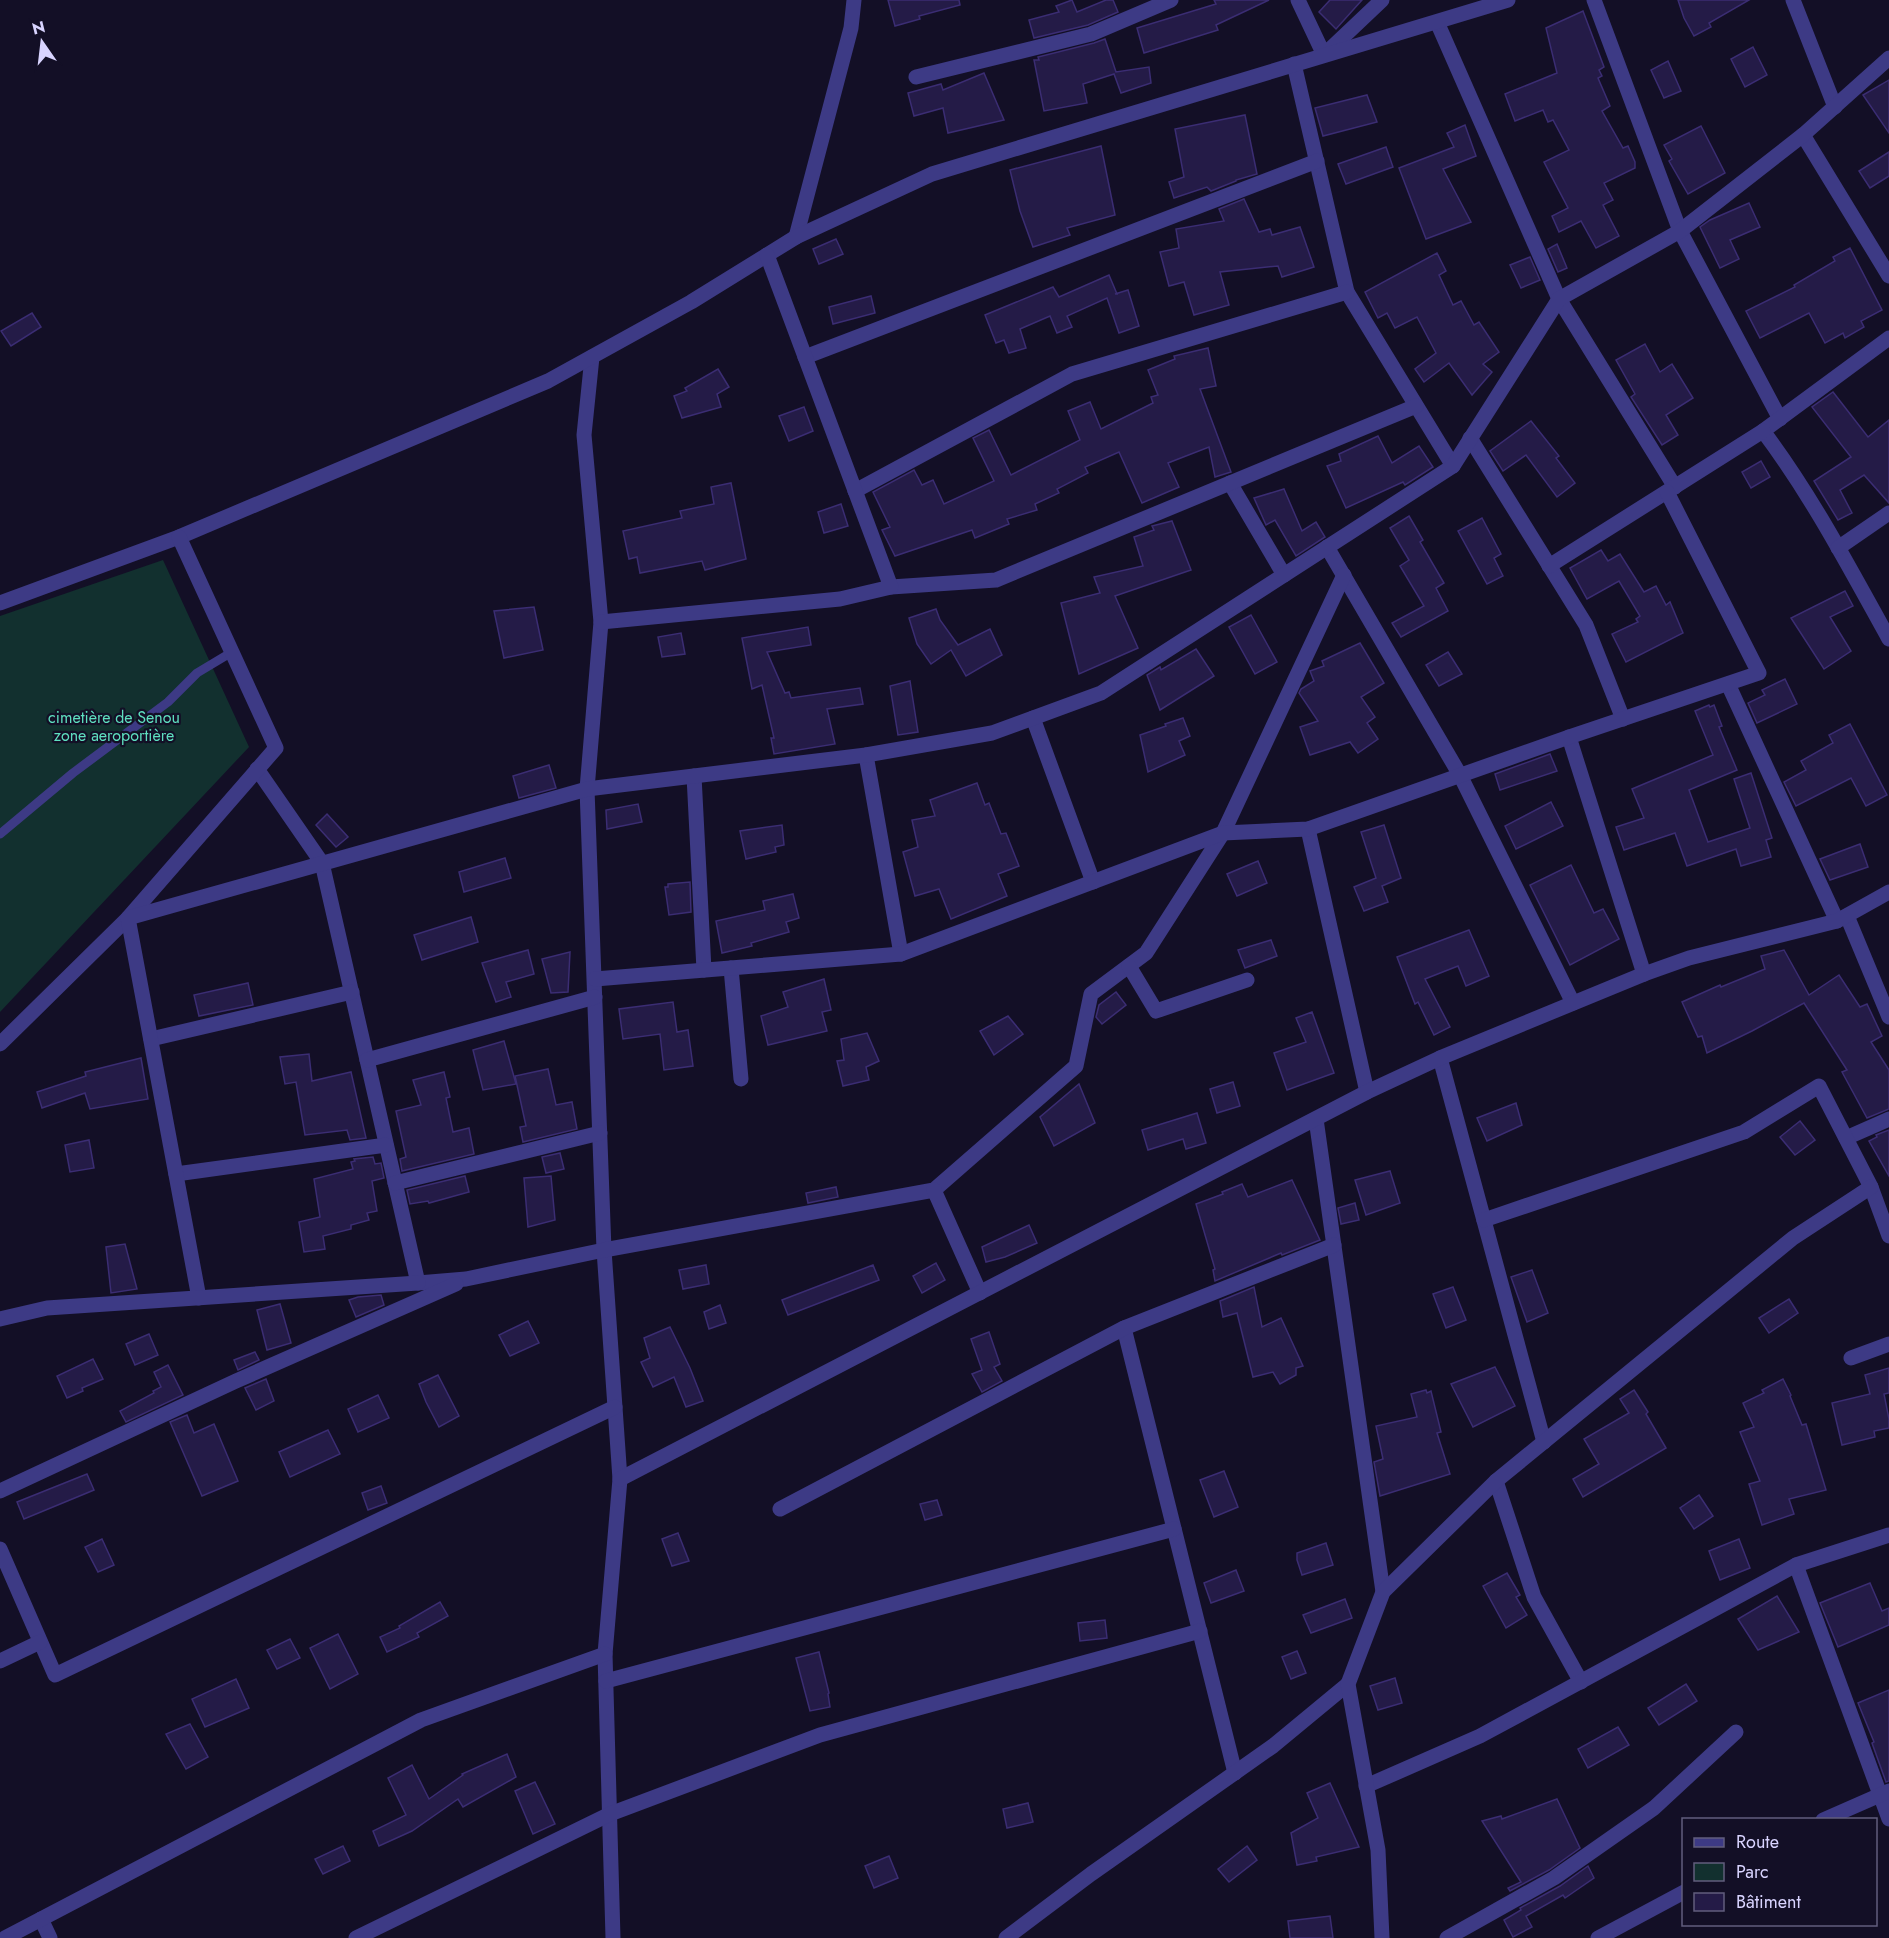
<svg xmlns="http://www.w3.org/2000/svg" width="1889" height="1938" font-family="Jost,sans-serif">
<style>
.green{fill:#12302f}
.building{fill:#241b47;stroke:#3b2d73;stroke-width:1.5}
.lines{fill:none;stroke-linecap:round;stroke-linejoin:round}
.service{stroke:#3d3a85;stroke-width:9}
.minor{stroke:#3d3a85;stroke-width:15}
.labels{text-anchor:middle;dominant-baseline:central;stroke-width:4.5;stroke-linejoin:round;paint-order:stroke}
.park-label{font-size:16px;fill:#5fe0c0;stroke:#130f26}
</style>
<rect width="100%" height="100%" fill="#130f26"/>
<!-- green -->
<polygon class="green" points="163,560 249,747 0,1012 0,616"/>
<!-- building -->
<g class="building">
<polygon points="888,0 959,0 960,5 919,16 920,19 895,26"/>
<polygon points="1072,0 1077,12 1106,0 1113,0 1118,12 1088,25 1034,38 1029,20 1059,12 1056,6"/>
<polygon points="1214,0 1269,0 1216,25 1218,30 1144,53 1137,28 1216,4"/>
<polygon points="1330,0 1362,0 1336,29 1319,12"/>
<polygon points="1678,0 1749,0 1709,23 1711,27 1694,36 1684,18"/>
<polygon points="1583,11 1604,67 1599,70 1602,76 1598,78 1610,106 1602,111 1623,148 1628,146 1635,162 1635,168 1604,183 1613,200 1603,205 1619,236 1596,248 1581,221 1559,232 1552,216 1568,208 1544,162 1569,150 1553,120 1548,122 1543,110 1515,121 1505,94 1557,73 1546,28"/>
<polygon points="1105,39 1116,72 1149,67 1151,83 1121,93 1114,74 1083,84 1087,103 1044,111 1034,60 1039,60 1038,57 1094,43"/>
<polygon points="1753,47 1767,75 1745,87 1731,59"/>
<polygon points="1668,61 1681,91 1664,98 1651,70"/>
<polygon points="984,73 1004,120 948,133 943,108 914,116 908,93 941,84 943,90"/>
<polygon points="1889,80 1889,133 1863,95"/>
<polygon points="1367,95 1377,122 1323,136 1315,108"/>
<polygon points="1245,115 1257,174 1236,180 1236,181 1211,191 1207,187 1174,198 1169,182 1184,177 1175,129"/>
<polygon points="1465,125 1476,156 1443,169 1471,222 1426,239 1399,168 1454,147 1447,133"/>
<polygon points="1701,126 1725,173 1688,194 1669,161 1672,159 1664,145"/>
<polygon points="1101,146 1115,215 1067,228 1070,235 1033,247 1020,211 1010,170"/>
<polygon points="1386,147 1393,167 1346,184 1338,164"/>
<polygon points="1889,152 1889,176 1870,188 1859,171"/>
<polygon points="1244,199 1259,232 1270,229 1272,235 1300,227 1314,267 1282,277 1278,266 1220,272 1229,305 1194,315 1184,282 1169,286 1160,252 1179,248 1176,229 1224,221 1219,209"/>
<polygon points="1749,203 1760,227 1730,240 1739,259 1720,268 1700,227 1710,220"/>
<polygon points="836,239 843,254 819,264 813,249"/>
<polygon points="1557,244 1567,268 1558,272 1548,249"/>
<polygon points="1850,248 1882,310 1861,321 1864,327 1845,338 1843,333 1825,343 1809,313 1760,338 1746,311 1795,287 1794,285 1835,261 1833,257"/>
<polygon points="1437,253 1446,271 1439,275 1453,305 1461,301 1474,325 1479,322 1499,352 1483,364 1492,372 1472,395 1449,363 1424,382 1415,369 1436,353 1417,317 1395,328 1387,313 1378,318 1365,292"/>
<polygon points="1530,257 1540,280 1521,288 1510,265"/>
<polygon points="1109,275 1117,294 1115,294 1128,290 1139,326 1119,333 1107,298 1067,316 1072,327 1057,333 1050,316 1020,329 1026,348 1009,353 1004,340 996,343 985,315 1053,287 1059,297"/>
<polygon points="871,296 875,313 833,324 829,307"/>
<polygon points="32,313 41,327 11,346 1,331"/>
<polygon points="1645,344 1660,372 1672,364 1693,398 1666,415 1678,435 1662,445 1631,397 1635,394 1616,360"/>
<polygon points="1208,348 1216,386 1200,389 1231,472 1215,477 1209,447 1168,463 1179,487 1142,503 1119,452 1085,467 1088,473 1057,489 1059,493 1035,504 1037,510 1007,519 1009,524 975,538 972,530 895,556 882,530 890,527 873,492 914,470 922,485 933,480 944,504 994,481 973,438 989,430 1011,475 1080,440 1068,411 1090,402 1101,429 1153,403 1151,397 1158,395 1148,370 1175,359 1174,356"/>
<polygon points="718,369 729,387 717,394 721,407 682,418 674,396 687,391 685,388"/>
<polygon points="1833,392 1868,437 1889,420 1889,503 1864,475 1840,490 1852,513 1838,520 1814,481 1851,457 1812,407"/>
<polygon points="804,407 813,431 789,441 779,416"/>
<polygon points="1531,421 1559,456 1556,458 1575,483 1557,497 1526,455 1503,471 1490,451"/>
<polygon points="1378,436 1392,463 1419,446 1433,467 1405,485 1403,482 1346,508 1327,466 1341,461 1339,454"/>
<polygon points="1761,461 1770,477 1751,488 1742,472"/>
<polygon points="731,483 746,559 705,570 702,561 640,573 637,557 629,559 623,531 682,518 680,511 714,504 711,487"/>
<polygon points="1284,489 1302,531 1316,522 1325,537 1296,556 1275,520 1266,525 1254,498"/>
<polygon points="841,504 848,526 824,533 818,512"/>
<polygon points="1409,516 1423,540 1420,542 1444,583 1436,588 1448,611 1401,637 1392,623 1424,606 1400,566 1409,560 1390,528"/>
<polygon points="1482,518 1501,554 1494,558 1503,576 1487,584 1458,531"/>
<polygon points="1172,521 1191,570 1115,596 1138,648 1079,674 1061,603 1100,593 1094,577 1143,566 1134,537 1154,530 1152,526"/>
<polygon points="1601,550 1608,561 1620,554 1644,592 1656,586 1666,605 1670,602 1683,633 1626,662 1612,634 1638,622 1636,619 1640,616 1619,581 1587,599 1570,568"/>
<polygon points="1845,591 1853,606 1830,617 1851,651 1824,669 1791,618"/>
<polygon points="534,607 543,650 504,658 494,611"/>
<polygon points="936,609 940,620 958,645 990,629 1002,655 966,676 951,650 931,664 917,644 909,618"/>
<polygon points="1251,615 1277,662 1255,674 1229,627"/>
<polygon points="808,627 811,645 767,652 785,693 789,692 791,698 860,688 863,704 827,709 835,744 774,754 771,738 774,738 762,685 752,689 742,638"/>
<polygon points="681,633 685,654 662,657 658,637"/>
<polygon points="1360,643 1384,683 1361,697 1375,717 1367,723 1378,739 1358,753 1350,742 1310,755 1300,727 1318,721 1299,693 1301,689 1314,681 1310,671 1324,666 1322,661"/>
<polygon points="1196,649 1214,676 1160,710 1147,675 1160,667 1161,670"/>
<polygon points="1448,652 1462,674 1439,686 1426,665"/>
<polygon points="1785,679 1797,704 1757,723 1748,703 1765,695 1762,690"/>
<polygon points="910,681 918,732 898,735 890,686"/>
<polygon points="1709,705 1710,707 1714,705 1722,726 1719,727 1737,770 1689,790 1708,842 1750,828 1734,779 1751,773 1772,838 1766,840 1771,857 1741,866 1736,849 1687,866 1675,833 1624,850 1616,827 1644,818 1632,789 1713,755 1695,711"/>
<polygon points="1183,718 1190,736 1179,741 1185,755 1148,772 1140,735 1166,726 1165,724"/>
<polygon points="1850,724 1887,795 1866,806 1851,778 1796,806 1784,782 1806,770 1801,761 1833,743 1829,735"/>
<polygon points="1550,754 1557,771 1500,790 1495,774"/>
<polygon points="549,765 556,788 519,798 513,776"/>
<polygon points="977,783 985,805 989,803 1001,834 1006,833 1019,866 998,874 1007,896 951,919 939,889 915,896 903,852 918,847 912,820 935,816 930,800"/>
<polygon points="1551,802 1563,826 1516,849 1505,826"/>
<polygon points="638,804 642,822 607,829 606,810"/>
<polygon points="327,814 348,837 336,847 316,825"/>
<polygon points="782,825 784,845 775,847 776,852 746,859 740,831"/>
<polygon points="1384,825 1401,878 1382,886 1388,902 1364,911 1354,887 1376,878 1361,832"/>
<polygon points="1860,844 1868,867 1830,880 1820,859"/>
<polygon points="505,858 511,878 464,892 459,872"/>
<polygon points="1258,861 1267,883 1237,896 1227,874"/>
<polygon points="1571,865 1594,913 1603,909 1619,939 1570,965 1530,885"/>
<polygon points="690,882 691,912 669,915 665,887 668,887 668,884"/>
<polygon points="793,894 799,918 786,922 789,932 751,943 752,946 722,953 716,921 765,910 763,901"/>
<polygon points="471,917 478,942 422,960 414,935"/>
<polygon points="1469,930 1489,976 1466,986 1458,966 1425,979 1450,1027 1434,1035 1418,1002 1415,1004 1397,957"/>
<polygon points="1271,940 1277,956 1245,968 1238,950"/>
<polygon points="528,950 534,974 506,982 511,997 496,1002 482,963"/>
<polygon points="1784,950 1809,995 1839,975 1860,1007 1867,1004 1882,1036 1871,1042 1889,1070 1889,1109 1867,1118 1842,1072 1847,1070 1804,1003 1752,1031 1707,1053 1702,1036 1698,1037 1682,1002 1720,985 1721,987 1765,969 1761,956"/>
<polygon points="570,952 568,992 551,993 542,959"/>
<polygon points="824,979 831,1010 822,1012 827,1031 768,1045 761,1016 788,1007 783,992"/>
<polygon points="248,983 253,1005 199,1016 194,995"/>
<polygon points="1116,992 1126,1005 1102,1024 1096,1017 1099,1005"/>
<polygon points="673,1002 677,1032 688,1030 693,1066 664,1070 660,1034 623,1039 619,1009"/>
<polygon points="1312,1012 1334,1073 1287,1090 1274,1053 1306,1042 1296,1018"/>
<polygon points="1008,1016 1023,1034 994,1055 980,1031"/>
<polygon points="867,1033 879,1061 866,1067 869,1080 843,1086 837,1061 844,1060 841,1039"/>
<polygon points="504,1041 516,1084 483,1090 473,1050"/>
<polygon points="309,1054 312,1081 351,1072 366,1138 350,1140 347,1130 305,1135 296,1082 285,1084 280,1057"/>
<polygon points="141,1058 148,1099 90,1109 85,1093 42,1108 37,1092 86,1076 85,1072"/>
<polygon points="548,1069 556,1105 572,1102 577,1129 523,1142 520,1127 526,1126 515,1076"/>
<polygon points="444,1072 450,1097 446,1098 453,1132 469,1128 474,1154 402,1171 400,1159 406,1157 396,1111 421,1105 413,1080"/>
<polygon points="1233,1082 1240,1106 1217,1113 1210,1089"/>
<polygon points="1079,1084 1095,1123 1054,1146 1040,1117"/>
<polygon points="1516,1103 1522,1125 1487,1141 1477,1118"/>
<polygon points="1197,1113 1206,1143 1186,1149 1183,1139 1148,1150 1142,1130"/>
<polygon points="1800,1121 1815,1140 1795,1155 1780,1137"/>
<polygon points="1889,1130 1889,1176 1869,1141 1877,1137 1876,1135"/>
<polygon points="89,1140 94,1168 70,1172 65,1145"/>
<polygon points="560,1153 564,1169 546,1173 542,1157"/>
<polygon points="373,1157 375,1164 381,1163 384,1178 372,1181 377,1211 367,1213 369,1220 351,1225 351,1229 323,1236 325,1249 304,1252 299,1222 320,1217 314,1179 353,1169 351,1162 355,1161 354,1159"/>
<polygon points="1390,1171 1400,1203 1366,1215 1355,1180"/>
<polygon points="465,1176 469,1192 429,1203 428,1201 410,1204 407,1190"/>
<polygon points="551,1176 555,1220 528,1227 524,1178"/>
<polygon points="1292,1180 1320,1240 1282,1255 1281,1253 1215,1281 1213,1270 1215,1269 1196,1204 1223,1194 1222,1192 1242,1184 1248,1197"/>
<polygon points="836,1187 838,1197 808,1203 806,1193"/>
<polygon points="1355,1203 1359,1220 1341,1224 1338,1208"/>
<polygon points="1029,1225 1037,1243 1005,1257 986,1262 982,1247"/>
<polygon points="125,1244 137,1289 111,1293 106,1247"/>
<polygon points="936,1263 945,1280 922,1293 913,1276"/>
<polygon points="706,1265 709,1284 683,1289 679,1270"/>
<polygon points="873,1265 879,1280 788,1315 782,1300"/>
<polygon points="1532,1270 1548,1313 1527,1322 1511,1277"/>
<polygon points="1254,1287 1262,1327 1281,1318 1303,1366 1296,1368 1296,1375 1280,1384 1273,1372 1253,1377 1237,1313 1223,1317 1220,1301"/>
<polygon points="1453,1287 1466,1320 1446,1328 1433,1294"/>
<polygon points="381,1295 384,1305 356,1317 349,1300 358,1297"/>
<polygon points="1789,1299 1798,1313 1769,1333 1759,1318"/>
<polygon points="280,1304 291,1343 267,1350 257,1310"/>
<polygon points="720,1305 726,1323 709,1329 704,1312"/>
<polygon points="528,1321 539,1343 510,1356 499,1335"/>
<polygon points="670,1327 690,1368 703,1401 686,1407 674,1377 653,1387 641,1362 650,1358 644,1338"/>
<polygon points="989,1332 1000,1364 994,1367 1002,1381 982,1392 972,1374 982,1370 971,1339"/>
<polygon points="149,1334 158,1355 135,1365 126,1344"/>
<polygon points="255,1352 259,1360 238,1370 234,1360"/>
<polygon points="93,1359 103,1379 82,1388 83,1391 67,1398 57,1376"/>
<polygon points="168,1365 183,1395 126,1422 120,1411 154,1393 153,1391 161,1387 154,1372"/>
<polygon points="1495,1367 1515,1406 1473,1427 1451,1384"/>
<polygon points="1889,1368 1889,1393 1884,1394 1889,1419 1889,1428 1874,1431 1875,1437 1842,1445 1832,1403 1870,1394 1865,1375"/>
<polygon points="438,1375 459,1416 439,1427 426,1402 419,1384"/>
<polygon points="266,1379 274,1401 256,1410 245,1388"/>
<polygon points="1783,1379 1791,1395 1790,1396 1802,1425 1806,1424 1826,1490 1789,1499 1794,1514 1762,1525 1749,1484 1760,1481 1740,1432 1754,1427 1743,1403 1764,1393 1762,1390"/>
<polygon points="1426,1390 1427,1393 1431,1391 1441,1432 1437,1433 1450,1474 1380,1496 1374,1462 1383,1459 1376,1426 1417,1417 1411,1394"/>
<polygon points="1634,1390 1648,1412 1646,1414 1666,1448 1583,1497 1573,1479 1599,1464 1584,1439 1629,1413 1620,1399"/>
<polygon points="378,1395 389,1418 358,1432 348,1409"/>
<polygon points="187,1415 194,1433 214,1424 238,1481 202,1496 170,1422"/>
<polygon points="328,1430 340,1454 290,1477 279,1452"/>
<polygon points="1224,1471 1238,1507 1214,1517 1200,1480"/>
<polygon points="87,1474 94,1490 24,1519 17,1502"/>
<polygon points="381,1486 387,1503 368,1510 362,1493"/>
<polygon points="1699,1495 1713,1516 1694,1529 1680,1508"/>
<polygon points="937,1500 942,1515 925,1520 920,1504"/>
<polygon points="678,1533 689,1561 672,1566 662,1539"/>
<polygon points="102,1539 114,1565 98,1572 85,1547"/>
<polygon points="1739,1539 1750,1568 1720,1580 1709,1551"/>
<polygon points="1326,1543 1333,1565 1302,1575 1297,1560 1297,1553"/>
<polygon points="1236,1570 1244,1591 1211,1603 1204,1583"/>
<polygon points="1507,1573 1520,1595 1516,1597 1527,1615 1506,1628 1483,1586"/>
<polygon points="1870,1583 1882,1611 1889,1608 1889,1625 1838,1647 1820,1603"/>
<polygon points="1777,1596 1799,1632 1758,1650 1738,1619"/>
<polygon points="1345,1599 1352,1618 1311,1633 1303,1615"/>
<polygon points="440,1602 448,1616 417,1633 419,1637 387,1652 380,1637 400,1628 399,1626"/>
<polygon points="1105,1620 1107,1638 1080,1641 1078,1623"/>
<polygon points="338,1634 358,1674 330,1689 310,1648"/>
<polygon points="290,1639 300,1658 277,1669 267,1650"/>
<polygon points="1297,1651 1306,1673 1291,1679 1282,1657"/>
<polygon points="819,1652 829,1693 828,1694 830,1707 810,1711 796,1658"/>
<polygon points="1395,1678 1402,1703 1378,1710 1370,1686"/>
<polygon points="236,1679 249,1708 205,1727 192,1699"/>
<polygon points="1686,1684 1697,1701 1659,1725 1648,1708"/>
<polygon points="1889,1690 1889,1781 1886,1782 1872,1743 1874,1742 1858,1703"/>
<polygon points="190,1724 208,1757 186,1769 166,1734"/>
<polygon points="1618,1727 1629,1745 1588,1768 1578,1749"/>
<polygon points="507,1754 516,1777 463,1807 458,1799 412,1831 379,1846 373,1831 406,1815 388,1778 412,1765 429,1799 463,1775 462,1774"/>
<polygon points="535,1782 555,1824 533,1834 515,1791"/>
<polygon points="1330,1783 1359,1847 1316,1857 1317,1861 1297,1865 1291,1833 1318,1818 1307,1793"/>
<polygon points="1557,1799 1580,1848 1549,1870 1510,1891 1508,1888 1521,1882 1482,1821 1501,1816 1502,1819"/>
<polygon points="1028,1803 1033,1822 1007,1828 1003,1809"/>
<polygon points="343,1846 350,1861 323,1874 315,1859"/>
<polygon points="1247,1846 1257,1860 1229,1882 1218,1869"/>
<polygon points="889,1856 898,1878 874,1888 865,1866"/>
<polygon points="1588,1866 1594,1878 1565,1898 1563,1895 1526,1916 1532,1927 1513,1937 1504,1920 1521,1910 1520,1908 1560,1886"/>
<polygon points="1330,1916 1333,1938 1290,1938 1288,1921"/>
</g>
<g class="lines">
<!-- service -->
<polyline class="service" points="0,834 73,773 168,702 197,673 232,652"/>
<!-- minor -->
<g class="minor">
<polyline points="1298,0 1324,55 1382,0"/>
<polyline points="1594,0 1680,231 1780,419"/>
<polyline points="1793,0 1835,107"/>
<polyline points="1437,22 1559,299 1675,487"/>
<polyline points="1294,64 1347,292 1453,466"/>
<polyline points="916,77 1091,34 1171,0"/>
<polyline points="1803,135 1889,276"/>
<polyline points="796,237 851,28 854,0"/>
<path d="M1889,338L1763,431C1812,496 1850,569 1889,639"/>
<polyline points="592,357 584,435 601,622 587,789 604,1250 620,1479 605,1654 613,1938"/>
<polyline points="805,357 1317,161"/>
<polyline points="1470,438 1586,625 1623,719"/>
<polyline points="1230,483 1284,575"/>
<polyline points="855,491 1072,374 1347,292"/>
<polyline points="1327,547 1460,775 1573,1003"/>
<polyline points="1838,548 1889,513"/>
<polyline points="1549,566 1763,431"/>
<polyline points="891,587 996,580 1416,406"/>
<polyline points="0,603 179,537 548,381 691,302 796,237 932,174 1508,0"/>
<polyline points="601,622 840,599 891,587 767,255"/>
<polyline points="1728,684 1837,921"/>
<polyline points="1033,718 1093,882"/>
<polyline points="1569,737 1644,974"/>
<polyline points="866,755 901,954"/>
<polyline points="257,769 322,863 418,1283 466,1279 604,1250 934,1190 1076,1066 1091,994 1146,953 1223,833 1344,575"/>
<polyline points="694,776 704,970"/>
<polyline points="1308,829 1367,1092"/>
<polyline points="1847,916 1889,1017"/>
<polyline points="1129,966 1156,1011 1247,980"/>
<polyline points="731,968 741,1079"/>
<polyline points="595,979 901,954 1223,833 1308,829 1569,737 1759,673 1667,492"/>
<polyline points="151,1039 352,992"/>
<polyline points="0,1044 128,918 276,748 179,537"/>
<polyline points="1440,1058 1544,1442"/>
<polyline points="367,1060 595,997"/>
<polyline points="1316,1119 1383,1592"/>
<polyline points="1846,1138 1889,1119"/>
<polyline points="176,1174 386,1145"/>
<polyline points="395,1183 600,1133"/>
<polyline points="934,1190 980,1293"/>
<polyline points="1484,1220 1744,1132 1819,1086 1871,1187 1889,1236"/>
<polyline points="199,1298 128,918 587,789 866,755 992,733 1101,693 1453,466 1559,299 1680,231 1803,135 1889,58"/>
<polyline points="0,1319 47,1308 418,1283"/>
<polyline points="1124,1328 1235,1773"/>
<polyline points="1851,1358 1889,1344"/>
<polyline points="620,1479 1367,1092 1440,1058 1644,974 1689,958 1837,921 1889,892"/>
<polyline points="1496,1481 1534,1597 1581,1682"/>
<polyline points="0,1491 236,1381 456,1284"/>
<polyline points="780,1509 1124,1328 1334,1245"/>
<polyline points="0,1549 55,1675 615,1407"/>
<polyline points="1796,1565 1889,1819"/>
<polyline points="0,1661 40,1642"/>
<polyline points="606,1681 1174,1529"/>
<polyline points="1366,1786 1480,1736 1796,1565 1889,1535"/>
<polyline points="1823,1820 1889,1791"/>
<polyline points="41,1919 50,1938"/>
<polyline points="5,1938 421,1720 605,1654"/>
<polyline points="356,1938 610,1814 820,1735 1200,1631"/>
<polyline points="1006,1938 1091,1874 1273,1746 1348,1684"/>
<polyline points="1382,1938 1378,1850 1348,1684 1383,1592 1496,1481 1793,1238 1871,1187"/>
<polyline points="1447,1938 1554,1878 1654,1808 1736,1732"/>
<polyline points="1598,1938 1684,1892"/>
</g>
</g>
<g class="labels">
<!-- park labels -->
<g class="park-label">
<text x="114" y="717">cimetière de Senou<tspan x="114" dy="18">zone aeroportière</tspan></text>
</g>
</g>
<!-- legend -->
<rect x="1682" y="1818" width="195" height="108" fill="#130f26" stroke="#625e7d" stroke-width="1.5"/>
<rect x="1694" y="1838" width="30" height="9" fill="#3d3a85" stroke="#625e7d" stroke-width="1.5"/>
<text x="1736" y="1848" font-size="18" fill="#d9d4ff">Route</text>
<rect x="1694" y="1863" width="30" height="18" fill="#12302f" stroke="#625e7d" stroke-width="1.5"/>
<text x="1736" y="1878" font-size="18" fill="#d9d4ff">Parc</text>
<rect x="1694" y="1893" width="30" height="18" fill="#241b47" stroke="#625e7d" stroke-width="1.5"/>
<text x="1736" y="1908" font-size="18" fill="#d9d4ff">Bâtiment</text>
<!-- north arrow -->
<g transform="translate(42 42) rotate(346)" stroke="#130f26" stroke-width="4.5" paint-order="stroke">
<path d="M0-4.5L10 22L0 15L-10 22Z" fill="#d9d4ff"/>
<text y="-9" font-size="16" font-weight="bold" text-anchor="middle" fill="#d9d4ff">N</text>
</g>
</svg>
